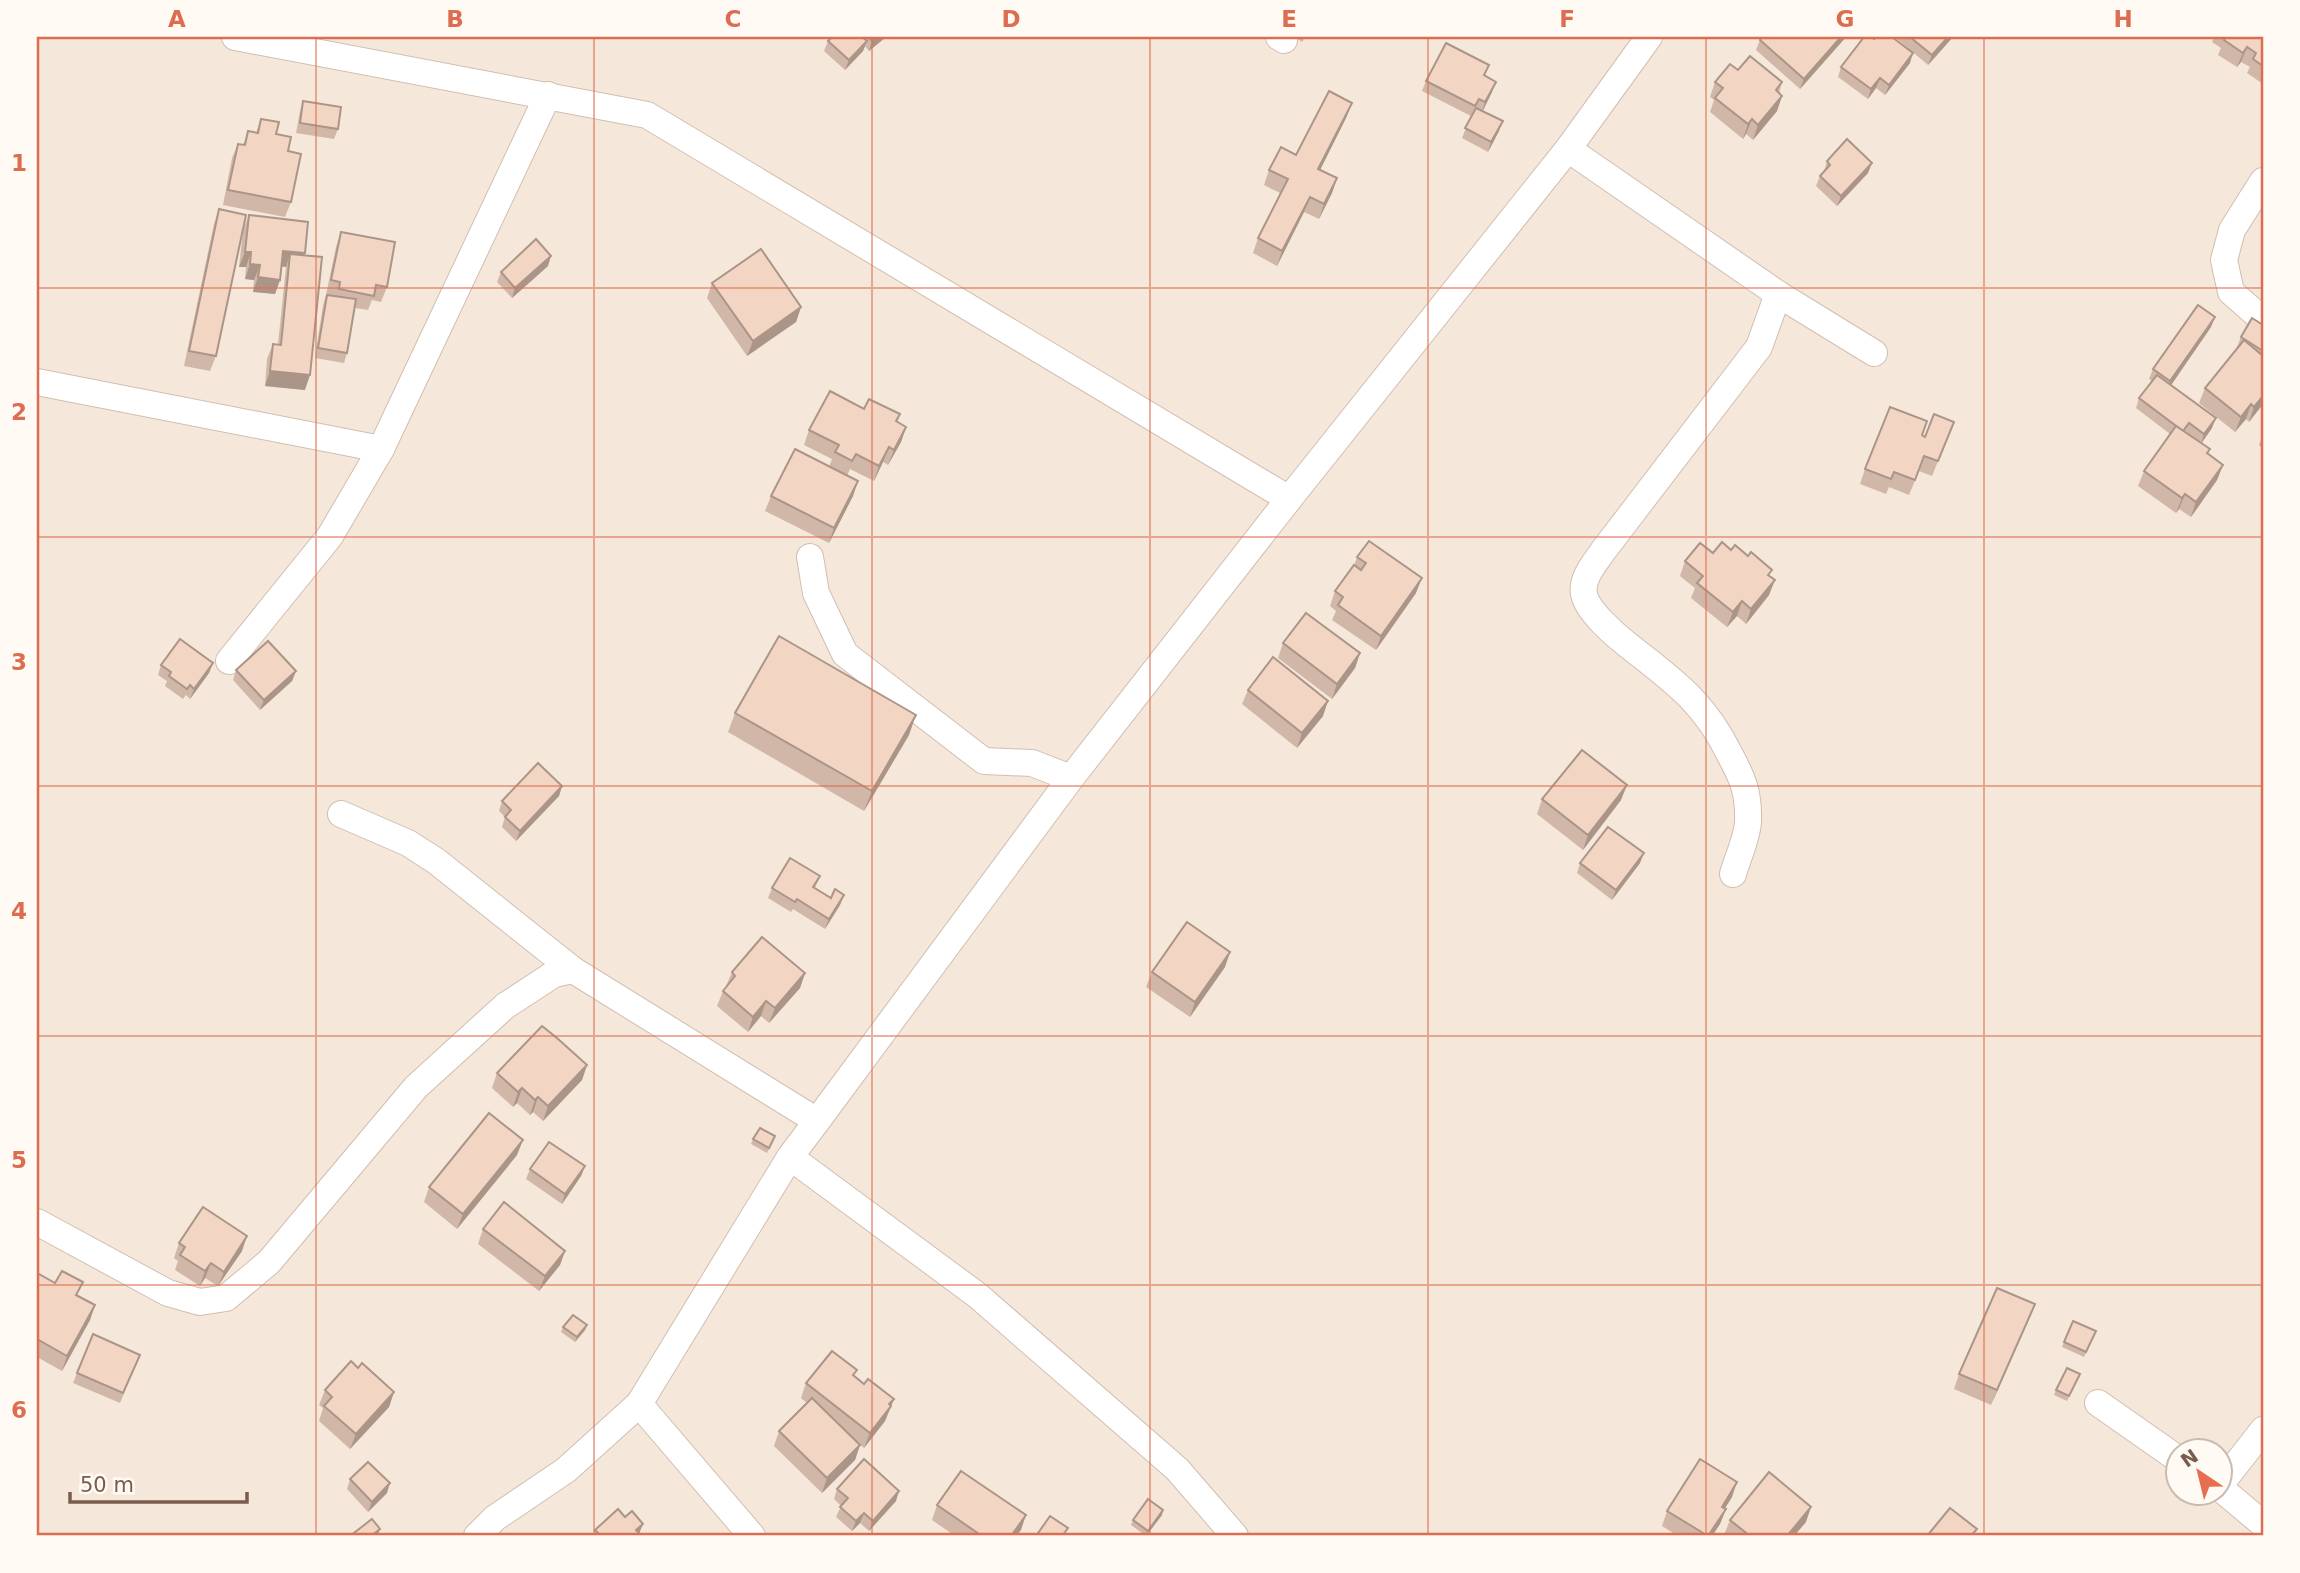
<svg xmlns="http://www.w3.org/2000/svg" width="2300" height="1573" font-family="'DejaVu Sans',sans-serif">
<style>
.residential{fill:#f5e8da;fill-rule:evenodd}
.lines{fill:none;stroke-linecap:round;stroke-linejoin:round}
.street-casing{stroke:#d1beb0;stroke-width:28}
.street{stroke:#fff;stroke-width:26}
.wall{fill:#d1b7a8}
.shaded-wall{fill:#aa9588}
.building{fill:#f3d5c3;stroke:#aa9588;stroke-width:2}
.grid{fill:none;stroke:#dc6d51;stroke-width:2;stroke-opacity:0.55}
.neatline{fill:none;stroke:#dc6d51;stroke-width:2.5}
.grid-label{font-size:23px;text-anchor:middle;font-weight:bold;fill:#dc6d51}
</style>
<rect width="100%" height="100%" fill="#fdf6ec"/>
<!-- residential -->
<path class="residential" d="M37,37H2263V1536H37ZM2178,1450H2220V1492H2178Z"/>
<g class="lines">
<defs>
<g id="street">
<polyline points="235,37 647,115 1289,499"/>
<polyline points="1279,37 1284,40"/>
<polyline points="1568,149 1778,294 1874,353"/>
<polyline points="2263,181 2232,230 2224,260 2231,292 2263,320"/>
<polyline points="37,382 381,449"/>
<polyline points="810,557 816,593 845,654 984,761 1032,763 1071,778"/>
<polyline points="229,661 330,536 381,449 548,95"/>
<polyline points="341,814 408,843 436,861 573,970"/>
<path d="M1733,874C1738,857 1747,838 1748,822C1749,793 1743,779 1730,755C1705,703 1674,681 1629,646C1616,636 1587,611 1584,594C1581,578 1595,563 1603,551L1759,347L1778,294"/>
<polyline points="790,1157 977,1295 1177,1469 1235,1536"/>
<polyline points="37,1222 168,1293 200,1302 226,1298 269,1262 416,1087 505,1006 554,974 573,970 817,1121"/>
<polyline points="2098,1403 2178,1459"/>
<polyline points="2220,1485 2263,1430"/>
<polyline points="2220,1488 2263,1524"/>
<polyline points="477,1536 495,1518 566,1470 639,1404"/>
<polyline points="752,1536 639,1404 790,1157 817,1121 1071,778 1289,499 1568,149 1649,37"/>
</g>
</defs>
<!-- street casing -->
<use href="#street" class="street-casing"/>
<!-- street -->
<use href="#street" class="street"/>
</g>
<!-- wall -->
<g class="wall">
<polygon points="832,37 886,37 869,51 865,46 863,51 845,70 824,51 828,41"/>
<polygon points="1295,37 1305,37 1302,42"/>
<polygon points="1762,37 1846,37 1800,89 1756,50 1760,40"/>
<polygon points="1895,37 1953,37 1928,65"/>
<polygon points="2214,37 2263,37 2263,84 2247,73 2250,67 2241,62 2237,67 2218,55 2221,48 2212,42"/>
<polygon points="1874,39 1910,63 1885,95 1876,88 1868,99 1838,77 1841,67"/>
<polygon points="1738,70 1782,82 1779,93 1782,96 1777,111 1753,140 1746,134 1743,139 1710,112 1714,100 1710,97 1715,82"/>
<polygon points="1485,76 1492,92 1483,111 1499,131 1488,152 1462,138 1471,116 1422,91 1426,81"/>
<polygon points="303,101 338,129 334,139 296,133 300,111"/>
<polygon points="1352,103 1346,118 1320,170 1337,178 1332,193 1319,219 1304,212 1277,266 1253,253 1258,238 1280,193 1264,185 1269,170 1296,155"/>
<polygon points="261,119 276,134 288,151 291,202 285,217 223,205 232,158 238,144 243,145 248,131 256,133"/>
<polygon points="1827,161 1868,173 1837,206 1816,186 1820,176 1824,172"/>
<polygon points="219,209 216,356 210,371 184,366 214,224"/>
<polygon points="249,215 304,256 305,390 265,386 267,359 273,344 278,344 286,267 282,266 280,280 275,294 253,292 254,280 245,279 246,267 239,267 243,230"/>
<polygon points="341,232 387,287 381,302 372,300 368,310 355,308 347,353 344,363 315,358 323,305 326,295 336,247"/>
<polygon points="548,266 512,298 497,282 501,272"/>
<polygon points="712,283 801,307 796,322 747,356 707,298"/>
<polygon points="2263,325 2263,404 2249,422 2246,419 2235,432 2199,403 2205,388 2238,348 2237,347 2241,337"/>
<polygon points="2211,327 2171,385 2212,428 2201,443 2210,449 2208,454 2223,465 2217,480 2191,517 2179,509 2176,513 2138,486 2144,471 2170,434 2136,408 2139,398 2152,381 2149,379 2153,369"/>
<polygon points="864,409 900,414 897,422 906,427 901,442 888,465 883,462 874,481 850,469 847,476 853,496 829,543 765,511 771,496 829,467 832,459 804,445 809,430"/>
<polygon points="1954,422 1932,476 1919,471 1909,495 1889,487 1886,494 1860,484 1865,469 1922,436 1925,437"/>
<polygon points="2263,433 2263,449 2259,445"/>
<polygon points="1731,550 1770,576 1769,595 1746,624 1737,616 1727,627 1691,598 1695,588 1680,576 1685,561 1713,553"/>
<polygon points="1357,557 1416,593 1376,650 1332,620 1336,611 1330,606 1335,591 1354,566"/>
<polygon points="1283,643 1360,653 1355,668 1332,699 1278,658"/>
<polygon points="213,663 209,673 190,699 186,695 183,699 165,686 167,681 158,675 161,665"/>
<polygon points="236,670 296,671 292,681 260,710 233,680"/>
<polygon points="1248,690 1323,716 1297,748 1242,704"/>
<polygon points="735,713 909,735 864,811 728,732"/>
<polygon points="562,786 559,796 516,841 502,827 505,817 499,811 502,801"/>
<polygon points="1542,799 1621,800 1583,850 1537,814"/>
<polygon points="1580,863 1640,863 1612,900 1577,873"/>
<polygon points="820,876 815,888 831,898 844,895 840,905 825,929 793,909 791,912 768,898 772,888"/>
<polygon points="1230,952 1225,967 1190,1017 1146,987 1152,972"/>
<polygon points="732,972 805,973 800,988 769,1023 761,1016 748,1032 717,1006 723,991 726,986"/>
<polygon points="587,1065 582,1080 543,1121 533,1112 530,1115 517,1103 513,1107 492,1088 497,1073"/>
<polygon points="775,1136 767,1153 751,1144 753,1139"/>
<polygon points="517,1155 457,1229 424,1202 429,1187"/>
<polygon points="585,1166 581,1176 562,1204 526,1179 530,1169"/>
<polygon points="483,1229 565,1251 560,1265 539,1291 478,1244"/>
<polygon points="179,1243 242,1251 218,1286 205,1278 200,1286 175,1270 178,1261 174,1258"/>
<polygon points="37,1273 95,1305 90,1320 62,1371 37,1357"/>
<polygon points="2035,1304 2029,1319 1991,1405 1954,1389 1959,1374"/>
<polygon points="587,1325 585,1330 575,1342 561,1332 563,1327"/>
<polygon points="2094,1336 2084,1357 2062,1347 2064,1342"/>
<polygon points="140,1355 120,1403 73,1383 77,1373"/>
<polygon points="358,1368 394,1392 389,1407 350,1449 319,1421 323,1408 319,1405 325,1390"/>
<polygon points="854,1377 864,1384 894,1399 885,1421 864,1448 859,1444 860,1445 855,1460 822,1493 774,1446 779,1431 807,1403 801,1398 806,1383"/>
<polygon points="2078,1379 2067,1401 2054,1395 2056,1390"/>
<polygon points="350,1479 387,1493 368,1512 347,1489"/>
<polygon points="837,1489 896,1501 869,1531 860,1523 852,1531 836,1517 841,1506 834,1499"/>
<polygon points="1732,1497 1725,1508 1726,1509 1720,1524 1712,1536 1678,1536 1662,1526 1667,1511"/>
<polygon points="937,1505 1021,1530 1016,1536 955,1536 932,1520"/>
<polygon points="1162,1515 1146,1536 1131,1525 1133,1520"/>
<polygon points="625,1517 643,1524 639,1533 642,1536 593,1536 595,1530"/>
<polygon points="1730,1520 1806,1522 1794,1536 1726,1536 1724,1535"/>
</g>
<!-- shaded-wall -->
<g class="shaded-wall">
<polygon points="878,37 886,37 869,51 872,41"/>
<polygon points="1841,37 1846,37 1800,89 1804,79"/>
<polygon points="1948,37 1953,37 1928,65 1932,55"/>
<polygon points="867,41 863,51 845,70 849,60"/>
<polygon points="2247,47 2241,62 2237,67 2243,53"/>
<polygon points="1913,53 1910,63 1885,95 1889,85"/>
<polygon points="1880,78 1876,88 1868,99 1871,89"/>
<polygon points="1496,82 1492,92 1482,112 1485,102"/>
<polygon points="1782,96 1777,111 1753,140 1758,125"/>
<polygon points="1352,103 1346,118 1313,184 1318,169"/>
<polygon points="1752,119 1746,134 1743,139 1748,124"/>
<polygon points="1503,121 1499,131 1488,152 1491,142"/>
<polygon points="1872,163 1868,173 1837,206 1841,196"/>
<polygon points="1337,178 1332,193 1319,219 1324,204"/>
<polygon points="1310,197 1304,212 1277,266 1282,251"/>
<polygon points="283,251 305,253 300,268 290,254 286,267 278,266"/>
<polygon points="245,252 251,252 246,267 239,267"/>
<polygon points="551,256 548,266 512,298 515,288"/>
<polygon points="250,264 260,265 254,280 245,279"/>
<polygon points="258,277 280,280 275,294 253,292"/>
<polygon points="801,307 796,322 747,356 753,341"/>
<polygon points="2215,317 2211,327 2167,391 2170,381"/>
<polygon points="270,371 310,375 305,390 265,386"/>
<polygon points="2263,396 2263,404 2249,422 2254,407"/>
<polygon points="2251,404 2246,419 2235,432 2241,417"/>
<polygon points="2216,418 2212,428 2201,444 2204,434"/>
<polygon points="906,427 901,442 888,465 894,450"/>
<polygon points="889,447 883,462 874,481 879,466"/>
<polygon points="2223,465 2217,480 2191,517 2196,502"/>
<polygon points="858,481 853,496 829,543 834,528"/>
<polygon points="2185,494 2179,509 2176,513 2182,498"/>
<polygon points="1422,578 1416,593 1376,650 1381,636"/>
<polygon points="1775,580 1769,595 1746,624 1751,609"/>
<polygon points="1742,601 1737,616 1727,627 1733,612"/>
<polygon points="1360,653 1355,668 1332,699 1337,684"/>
<polygon points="213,663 209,673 190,699 194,689"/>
<polygon points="296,671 292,681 260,710 264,700"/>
<polygon points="1328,701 1323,716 1297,748 1302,733"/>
<polygon points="916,715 909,735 864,811 872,791"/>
<polygon points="1627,785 1621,800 1583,850 1588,835"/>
<polygon points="562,786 559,796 516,841 520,831"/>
<polygon points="1644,853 1640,863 1612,900 1616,890"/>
<polygon points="844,895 840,905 825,929 829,919"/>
<polygon points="1230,952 1225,967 1190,1017 1195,1002"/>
<polygon points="805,973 800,988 769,1023 775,1008"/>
<polygon points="766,1001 761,1016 748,1032 753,1017"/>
<polygon points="587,1065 582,1080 543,1121 548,1106"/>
<polygon points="522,1088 517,1103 513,1107 518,1092"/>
<polygon points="538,1097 533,1112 530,1115 535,1100"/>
<polygon points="523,1140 517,1155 457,1229 463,1214"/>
<polygon points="585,1166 581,1176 562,1204 565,1194"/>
<polygon points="247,1236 242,1251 218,1286 224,1272"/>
<polygon points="565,1251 560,1265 539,1291 545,1276"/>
<polygon points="211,1263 205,1278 200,1286 205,1271"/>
<polygon points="2035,1304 2029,1319 1991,1405 1997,1390"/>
<polygon points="95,1305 90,1320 62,1371 67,1356"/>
<polygon points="587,1325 585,1330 575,1342 577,1337"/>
<polygon points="394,1392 389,1407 350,1449 356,1434"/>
<polygon points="894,1399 885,1421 864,1448 870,1433"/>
<polygon points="860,1445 855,1460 822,1493 827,1478"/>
<polygon points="1737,1482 1732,1497 1717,1521 1722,1507"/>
<polygon points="390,1483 387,1493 368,1512 372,1502"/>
<polygon points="899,1491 896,1501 869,1531 873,1521"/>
<polygon points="1811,1507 1806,1522 1794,1536 1787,1536"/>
<polygon points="1726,1509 1720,1524 1712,1536 1708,1536"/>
<polygon points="1163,1510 1162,1515 1146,1536 1148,1531"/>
<polygon points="864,1513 860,1523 852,1531 856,1521"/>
<polygon points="1026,1515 1021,1530 1016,1536 1011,1536"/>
<polygon points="643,1524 638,1536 636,1530"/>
<polygon points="380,1529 378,1534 375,1536 371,1536"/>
</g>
<!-- building -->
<g class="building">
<polygon points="832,37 862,37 867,41 849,60 828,41"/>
<polygon points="869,37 878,37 872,41"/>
<polygon points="1762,37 1841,37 1804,79 1760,40"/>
<polygon points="1864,37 1871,37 1874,39 1876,37 1892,37 1913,53 1889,85 1880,78 1871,89 1841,67"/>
<polygon points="1910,37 1948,37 1932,55"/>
<polygon points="2226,37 2263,37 2263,66 2253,59 2256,53 2247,47 2243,53 2224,40"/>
<polygon points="1446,43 1489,65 1484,75 1496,82 1485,102 1479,99 1475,106 1426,81"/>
<polygon points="1750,56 1782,82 1776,90 1782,96 1758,125 1752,119 1748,124 1715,98 1723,88 1715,82 1730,64 1738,70"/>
<polygon points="1329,91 1352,103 1318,169 1337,178 1324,204 1310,197 1282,251 1258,238 1288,179 1269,170 1281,147 1296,155"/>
<polygon points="303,101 341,107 338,129 300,123"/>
<polygon points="1476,108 1503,121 1491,142 1465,128"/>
<polygon points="261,119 279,122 276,134 291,137 288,151 301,154 291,202 228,190 238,144 245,145 248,131 258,133"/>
<polygon points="1847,139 1872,163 1841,196 1820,176 1830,165 1827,161"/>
<polygon points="219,209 246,215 216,356 189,351"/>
<polygon points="249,215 308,222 305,253 283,251 280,280 258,277 260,265 250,264 251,252 245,252"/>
<polygon points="341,232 395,242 387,287 376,285 374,296 339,289 340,282 331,280"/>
<polygon points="536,239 551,256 515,288 501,272"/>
<polygon points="761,249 801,307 753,341 712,283"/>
<polygon points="290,254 322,257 310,375 270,371 273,344 281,345"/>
<polygon points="327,295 356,299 347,353 318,348"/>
<polygon points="2198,305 2215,317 2170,381 2153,369"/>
<polygon points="2252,318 2263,325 2263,351 2241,337"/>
<polygon points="2244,340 2263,356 2263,396 2254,407 2251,404 2241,417 2205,388"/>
<polygon points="2157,375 2216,418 2204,434 2189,423 2183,431 2139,398"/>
<polygon points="830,391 864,409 869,399 900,414 896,421 906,427 894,450 889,447 879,466 856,454 852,461 835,452 839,445 809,430"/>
<polygon points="1890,407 1927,421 1922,435 1925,437 1934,414 1954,422 1938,461 1924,456 1915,480 1894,472 1891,479 1865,469"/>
<polygon points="2176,426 2210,449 2207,453 2223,465 2196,502 2185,494 2182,498 2144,471"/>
<polygon points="795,449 858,481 834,528 771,496"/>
<polygon points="1369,541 1422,578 1381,636 1338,605 1343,597 1335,591 1354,565 1361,570 1366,563 1357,557"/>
<polygon points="1722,542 1731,550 1735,545 1748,556 1751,552 1772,570 1768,575 1775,580 1751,609 1742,601 1733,612 1697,583 1703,576 1685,561 1700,543 1713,553"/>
<polygon points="1306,613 1360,653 1337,684 1283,643"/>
<polygon points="779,636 916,715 872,791 735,713"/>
<polygon points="180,639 213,663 194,689 190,685 187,689 169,676 171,672 161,665"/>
<polygon points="268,641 296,671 264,700 236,670"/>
<polygon points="1273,657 1328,701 1302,733 1248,690"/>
<polygon points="1582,750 1627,785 1588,835 1542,799"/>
<polygon points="538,763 562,786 520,831 505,817 511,810 502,801"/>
<polygon points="1608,827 1644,853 1616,890 1580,863"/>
<polygon points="790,858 820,876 813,887 831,898 835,889 844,895 829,919 797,899 795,902 772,888"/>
<polygon points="1187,922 1230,952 1195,1002 1152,972"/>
<polygon points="762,937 805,973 775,1008 766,1001 753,1017 723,991 735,976 732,972"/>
<polygon points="542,1026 557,1038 587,1065 548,1106 538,1097 535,1100 522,1088 518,1092 497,1073"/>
<polygon points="489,1113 523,1140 463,1214 429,1187"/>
<polygon points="760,1128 775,1136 769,1148 753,1139"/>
<polygon points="549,1142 585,1166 565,1194 530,1169"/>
<polygon points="504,1202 565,1251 545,1276 483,1229"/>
<polygon points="203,1207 247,1236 224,1272 211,1263 205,1271 180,1255 185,1247 179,1243"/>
<polygon points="62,1271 83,1282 76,1295 95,1305 67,1356 37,1339 37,1273 55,1283"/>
<polygon points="1997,1288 2035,1304 1997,1390 1959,1374"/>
<polygon points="573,1315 587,1325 577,1337 563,1327"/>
<polygon points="2073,1321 2096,1331 2086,1352 2064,1342"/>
<polygon points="93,1334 140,1355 123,1393 77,1373"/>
<polygon points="832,1351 857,1370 853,1375 864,1384 868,1379 894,1399 889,1404 891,1406 870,1433 806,1383"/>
<polygon points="351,1361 358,1368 362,1363 394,1392 356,1434 324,1406 332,1397 325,1390"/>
<polygon points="2067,1368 2080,1374 2069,1396 2056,1390"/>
<polygon points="812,1398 860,1445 827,1478 779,1431"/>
<polygon points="864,1459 899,1491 873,1521 864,1513 856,1521 840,1507 848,1498 837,1489"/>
<polygon points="1700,1459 1737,1482 1722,1507 1726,1509 1708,1536 1667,1511"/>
<polygon points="368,1462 390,1483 372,1502 350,1479"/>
<polygon points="961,1471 1026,1515 1011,1536 982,1536 937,1505"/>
<polygon points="1769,1472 1811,1507 1787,1536 1750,1536 1730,1520"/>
<polygon points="1148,1499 1163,1510 1148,1531 1133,1520"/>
<polygon points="1950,1508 1977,1529 1971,1536 1927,1536"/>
<polygon points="618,1509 625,1517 632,1511 643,1524 636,1530 642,1536 601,1536 595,1530"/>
<polygon points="1050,1516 1068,1528 1062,1536 1036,1536"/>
<polygon points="372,1519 380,1529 371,1536 350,1536"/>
</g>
<!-- grid -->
<path class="grid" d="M316,37V1536M594,37V1536M872,37V1536M1150,37V1536M1428,37V1536M1706,37V1536M1984,37V1536M37,288H2263M37,537H2263M37,786H2263M37,1036H2263M37,1285H2263"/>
<!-- border -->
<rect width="2300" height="1573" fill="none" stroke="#fffaf3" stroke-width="77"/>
<!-- north arrow -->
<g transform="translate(2199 1472) rotate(325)"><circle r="33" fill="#fffaf3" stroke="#cabbb1" stroke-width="2"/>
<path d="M0-5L12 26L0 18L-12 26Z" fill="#e76f51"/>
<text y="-10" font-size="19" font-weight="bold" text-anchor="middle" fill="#7a5c4d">N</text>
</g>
<!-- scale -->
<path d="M70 1492v10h177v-10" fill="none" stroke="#7a5c4d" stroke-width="3.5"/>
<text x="80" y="1492" font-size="21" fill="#7a5c4d" stroke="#fffaf3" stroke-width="5" paint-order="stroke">50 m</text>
<rect x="38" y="38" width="2224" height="1496" class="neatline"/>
<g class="grid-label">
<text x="177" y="27">A</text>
<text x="455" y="27">B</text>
<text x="733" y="27">C</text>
<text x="1011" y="27">D</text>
<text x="1289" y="27">E</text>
<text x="1567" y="27">F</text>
<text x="1845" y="27">G</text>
<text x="2123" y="27">H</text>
<text x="19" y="171">1</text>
<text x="19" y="420">2</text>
<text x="19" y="670">3</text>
<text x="19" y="919">4</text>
<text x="19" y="1168">5</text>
<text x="19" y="1418">6</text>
</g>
</svg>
